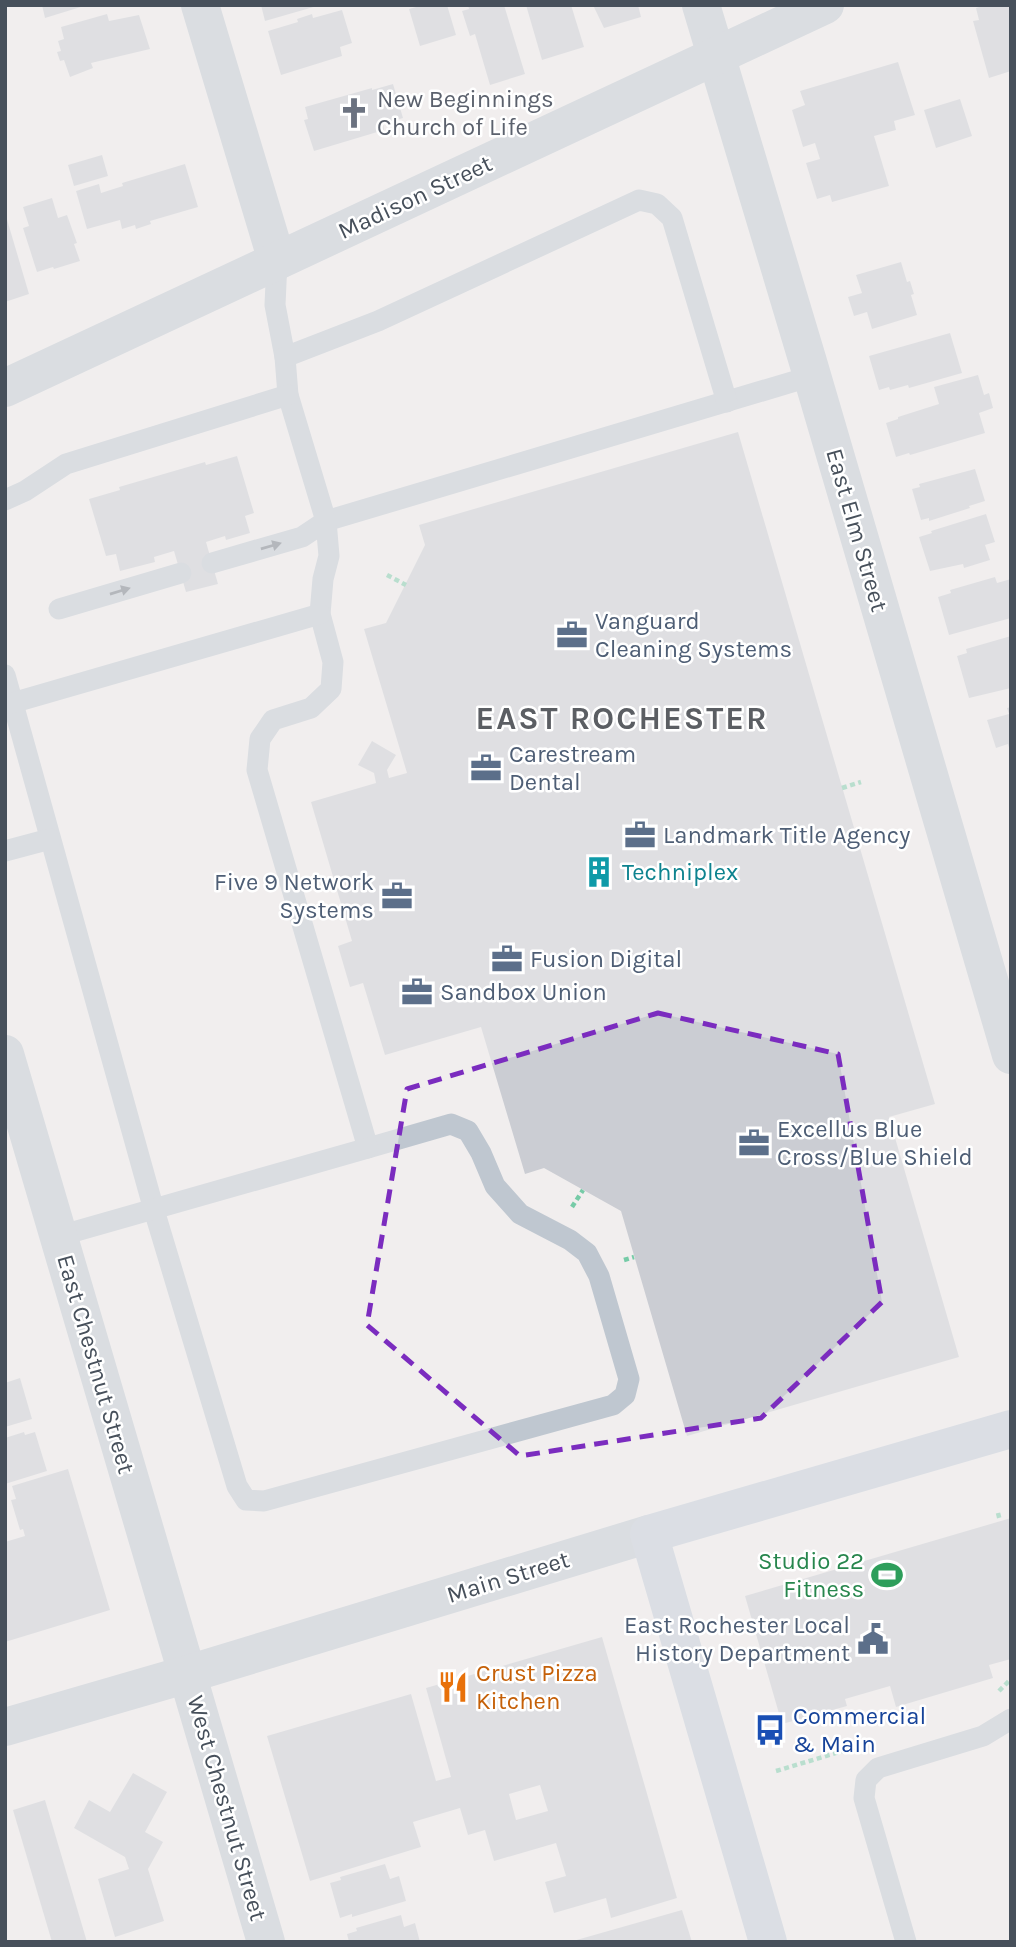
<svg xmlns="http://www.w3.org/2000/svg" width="1016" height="1947" font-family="Karla,sans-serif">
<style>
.building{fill:#cbcdd3;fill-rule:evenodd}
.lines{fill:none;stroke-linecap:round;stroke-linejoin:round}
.path{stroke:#76cba7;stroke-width:4.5;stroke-dasharray:5 3.5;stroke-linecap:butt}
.lane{stroke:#bfc7d0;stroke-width:21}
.street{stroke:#bfc7d0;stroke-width:38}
.secondary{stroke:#c1cad7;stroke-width:38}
.oneway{fill:#6b747e}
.marked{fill:none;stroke:#7b2cbf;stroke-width:5;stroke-dasharray:14 9;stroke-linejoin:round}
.labels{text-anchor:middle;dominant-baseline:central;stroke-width:5;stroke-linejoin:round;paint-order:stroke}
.worship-label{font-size:24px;fill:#5b616d;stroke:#fff;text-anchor:start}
.street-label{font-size:24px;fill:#47505b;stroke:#fff}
.service-label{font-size:24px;fill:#4e5e75;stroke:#fff;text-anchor:start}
.culture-label{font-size:24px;fill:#0d838f;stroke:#fff;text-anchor:start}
.leisure-label{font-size:24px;fill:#27864d;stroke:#fff;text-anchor:end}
.food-label{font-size:24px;fill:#c56008;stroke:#fff;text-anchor:start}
.transit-label{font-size:24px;fill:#164399;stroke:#fff;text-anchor:start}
.district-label{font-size:32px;font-weight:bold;letter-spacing:2px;fill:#5b5e63;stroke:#fff}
</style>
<rect width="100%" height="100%" fill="#f1eeee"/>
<!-- building -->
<g class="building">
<polygon points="42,5 84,5 84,6 45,18"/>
<polygon points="261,5 316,5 317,6 265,21"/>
<polygon points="423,5 447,5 456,35 420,46 409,9"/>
<polygon points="468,5 504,5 525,74 490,85 475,34 470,36 462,11 469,9"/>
<polygon points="526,5 571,5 584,47 542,60"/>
<polygon points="593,5 638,5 641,17 604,28"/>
<polygon points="985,5 1011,5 1011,71 989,78 973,21 979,20 976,8"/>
<polygon points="342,10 352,43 340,47 342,56 281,75 268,31 298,22 297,19 312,14 313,18"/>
<polygon points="107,14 109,21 139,15 150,49 91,63 93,68 70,77 64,60 60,61 57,52 61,51 58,41 64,39 61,27"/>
<polygon points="898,62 915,115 894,121 896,130 874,136 889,186 832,202 830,195 817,199 806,163 820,159 815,143 803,147 792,110 805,105 800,91"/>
<polygon points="393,84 403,118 383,124 384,130 314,151 304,120 308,119 305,107 372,88 372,90"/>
<polygon points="960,99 972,136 936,148 924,110"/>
<polygon points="102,155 108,176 74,186 68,165"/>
<polygon points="185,164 198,207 150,221 151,224 136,229 135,225 122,229 120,220 87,229 76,191 99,184 101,193 123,186 122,183"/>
<polygon points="52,198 58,218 67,215 77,243 74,244 80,261 54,269 53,267 37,272 23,228 29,226 23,207"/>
<polygon points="6,216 29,294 5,302 5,217"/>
<polygon points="901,262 907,282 910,281 914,294 911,295 917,315 872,329 867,312 854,316 848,297 862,293 856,275"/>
<polygon points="950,333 962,373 909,388 908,385 890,390 889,387 879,390 869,356"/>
<polygon points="978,375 984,395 989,393 993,408 979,413 985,433 910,455 909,453 896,457 886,423 898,419 898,417 939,404 934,387"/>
<polygon points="738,432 935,1104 889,1117 959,1357 687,1436 621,1211 544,1168 525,1174 481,1027 385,1055 363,983 350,987 338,946 352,941 311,802 376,783 374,773 358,765 372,741 396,755 387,770 389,778 407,773 364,629 386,623 425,545 419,525"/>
<polygon points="237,456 254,513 245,516 250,533 226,540 225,536 206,542 218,584 186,592 174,551 154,557 155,562 120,571 116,554 106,556 89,499 120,490 119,487 205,462 206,465"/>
<polygon points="975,469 985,501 969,506 970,508 929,521 929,518 921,520 912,489 920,487 919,484"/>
<polygon points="986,514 995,542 985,545 990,560 964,568 963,564 930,571 919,537 932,533 931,531"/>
<polygon points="995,577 997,583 1011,579 1011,618 949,635 938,597 951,593 950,590"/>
<polygon points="1011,636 1011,688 969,698 957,656 967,653 966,649"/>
<polygon points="1011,707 1011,751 1010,751 1008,744 996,748 987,720 1009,714 1007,708"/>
<polygon points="20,1378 32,1419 5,1427 5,1383"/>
<polygon points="24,1432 25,1435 35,1432 47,1471 5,1484 5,1438"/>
<polygon points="68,1469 110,1610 5,1642 5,1542 25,1536 23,1529 20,1530 11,1500 16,1499 12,1486"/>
<polygon points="1011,1518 1011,1659 989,1665 993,1678 896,1707 890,1686 845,1699 847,1706 782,1724 745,1596"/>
<path d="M602,1637L677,1898L611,1918L606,1898L554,1913L545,1882L566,1876L556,1843L494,1861L485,1830L468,1835L460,1808L413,1822L421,1847L310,1881L267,1736L411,1694L436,1781L451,1777L426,1688ZM540,1785L548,1811L516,1820L509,1794Z"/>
<polygon points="133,1773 167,1792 145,1832 163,1842 148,1869 164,1921 115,1937 98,1879 129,1869 125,1857 74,1828 89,1800 110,1812"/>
<polygon points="45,1800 87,1942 52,1942 13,1810"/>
<polygon points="385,1864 390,1879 399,1876 406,1901 352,1917 352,1914 340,1918 330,1883 341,1880 340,1877"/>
<polygon points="682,1910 692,1942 573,1942 573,1941"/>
<polygon points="401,1915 404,1927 415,1923 420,1942 349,1942 347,1934 357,1931 356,1928"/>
</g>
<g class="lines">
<!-- path -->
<g class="path">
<polyline points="387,575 406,585"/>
<polyline points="842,788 861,782"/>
<polyline points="572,1207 583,1190"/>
<polyline points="624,1260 634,1257"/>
<polyline points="998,1513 1000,1521"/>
<polyline points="841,1558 843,1567"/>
<polyline points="999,1691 1011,1679"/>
<polyline points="776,1771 856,1747"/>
</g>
<!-- lane -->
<g class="lane">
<polyline points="277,261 275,305 285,357 288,395 326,521 812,376"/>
<polyline points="285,357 378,321 639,200 657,204 672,218 727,402"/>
<polyline points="5,500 25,491 66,464 288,395"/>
<polyline points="59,609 181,573"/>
<polyline points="5,675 154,1210 237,1486 246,1500 264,1501 613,1405 625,1395 629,1379 599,1276 587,1253 570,1240 520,1214 495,1186 481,1153 468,1131 451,1124 368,1148 257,770 260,739 273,720 311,708 331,689 333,662 320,614 323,579 329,556 326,521 302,537 212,563"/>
<polyline points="12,703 320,614"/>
<polyline points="5,851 50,839"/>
<polyline points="59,1236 368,1148"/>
<polyline points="906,1942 864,1798 866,1780 878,1768 983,1736 1011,1719"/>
</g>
<!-- street -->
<g class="street">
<polyline points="200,5 277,261"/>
<polyline points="701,5 808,362 1011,1055"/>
<polyline points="5,388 825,5"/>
<polyline points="5,1054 266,1942"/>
<polyline points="5,1727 188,1674 649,1534"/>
</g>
<!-- secondary -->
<polyline class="secondary" points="768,1942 649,1534 1011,1429"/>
</g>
<!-- one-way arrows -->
<defs><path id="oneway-solid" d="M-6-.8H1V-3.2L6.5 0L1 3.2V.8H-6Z" transform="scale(1.75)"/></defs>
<g class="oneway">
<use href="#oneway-solid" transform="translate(271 546) rotate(-16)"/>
<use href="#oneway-solid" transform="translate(120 591) rotate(-17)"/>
</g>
<!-- marked area -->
<path d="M0 0H1016V1947H0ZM658,1013L838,1054L882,1302L761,1418L520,1456L367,1325L407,1089Z" fill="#f1eeee" fill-opacity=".55" fill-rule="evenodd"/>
<path class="marked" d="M658,1013L838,1054L882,1302L761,1418L520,1456L367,1325L407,1089Z"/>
<!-- icons -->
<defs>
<symbol id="church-bare" viewBox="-9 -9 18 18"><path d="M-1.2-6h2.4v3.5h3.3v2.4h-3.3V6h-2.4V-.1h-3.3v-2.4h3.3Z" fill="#6b7280" stroke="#fff" stroke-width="2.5" paint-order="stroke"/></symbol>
<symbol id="office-bare" viewBox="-9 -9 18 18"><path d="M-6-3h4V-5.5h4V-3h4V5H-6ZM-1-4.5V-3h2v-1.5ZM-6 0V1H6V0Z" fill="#5c6f8a" stroke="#fff" stroke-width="2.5" paint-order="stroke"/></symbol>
<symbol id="building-bare" viewBox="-9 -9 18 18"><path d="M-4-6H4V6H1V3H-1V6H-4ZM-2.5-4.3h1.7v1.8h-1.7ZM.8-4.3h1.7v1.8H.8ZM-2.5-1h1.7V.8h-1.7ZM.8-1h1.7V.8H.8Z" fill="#0f9aa8" stroke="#fff" stroke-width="2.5" paint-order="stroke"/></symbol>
<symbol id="stadium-bare" viewBox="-9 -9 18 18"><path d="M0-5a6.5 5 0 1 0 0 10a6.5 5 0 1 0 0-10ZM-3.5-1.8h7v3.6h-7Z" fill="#2e9e5b" stroke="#fff" stroke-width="2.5" paint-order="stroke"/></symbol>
<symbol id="civic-bare" viewBox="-9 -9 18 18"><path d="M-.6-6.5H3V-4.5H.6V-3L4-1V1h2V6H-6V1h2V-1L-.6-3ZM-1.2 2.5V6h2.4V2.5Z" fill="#5c6f8a" stroke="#fff" stroke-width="2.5" paint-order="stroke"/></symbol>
<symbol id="restaurant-bare" viewBox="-9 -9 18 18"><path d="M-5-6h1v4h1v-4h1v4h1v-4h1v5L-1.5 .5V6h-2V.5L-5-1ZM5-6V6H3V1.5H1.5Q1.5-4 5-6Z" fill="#e8710a" stroke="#fff" stroke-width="2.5" paint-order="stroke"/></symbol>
<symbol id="bus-bare" viewBox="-9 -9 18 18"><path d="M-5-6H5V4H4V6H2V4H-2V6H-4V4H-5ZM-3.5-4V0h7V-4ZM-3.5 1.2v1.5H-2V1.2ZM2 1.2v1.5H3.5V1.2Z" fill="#1a4fb4" stroke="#fff" stroke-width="2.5" paint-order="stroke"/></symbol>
</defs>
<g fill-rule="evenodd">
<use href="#church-bare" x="332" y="91" width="44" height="44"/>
<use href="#office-bare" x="550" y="613" width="44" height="44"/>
<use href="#office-bare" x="464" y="746" width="44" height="44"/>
<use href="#office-bare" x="618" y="813" width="44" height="44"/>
<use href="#building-bare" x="577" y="850" width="44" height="44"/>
<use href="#office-bare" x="375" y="874" width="44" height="44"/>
<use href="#office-bare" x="485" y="937" width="44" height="44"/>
<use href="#office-bare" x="395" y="970" width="44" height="44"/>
<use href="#office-bare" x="732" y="1121" width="44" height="44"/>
<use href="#stadium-bare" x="865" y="1553" width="44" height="44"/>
<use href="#civic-bare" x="851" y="1617" width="44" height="44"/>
<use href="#restaurant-bare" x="431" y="1665" width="44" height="44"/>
<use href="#bus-bare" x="748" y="1708" width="44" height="44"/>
</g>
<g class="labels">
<!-- worship labels -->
<g class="worship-label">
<text x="377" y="99">New Beginnings<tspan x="377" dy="28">Church of Life</tspan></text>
</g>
<!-- street labels -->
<g class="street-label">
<text transform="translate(415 197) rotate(-25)">Madison Street</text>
<text transform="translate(857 530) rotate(74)">East Elm Street</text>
<text transform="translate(96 1364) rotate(74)">East Chestnut Street</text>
<text transform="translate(508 1577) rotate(-17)">Main Street</text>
<text transform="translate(227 1808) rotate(74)">West Chestnut Street</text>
</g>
<!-- service labels -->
<g class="service-label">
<text x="595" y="621">Vanguard<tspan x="595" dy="28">Cleaning Systems</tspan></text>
<text x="509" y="754">Carestream<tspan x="509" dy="28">Dental</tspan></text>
<text x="663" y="835">Landmark Title Agency</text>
<text x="374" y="882" text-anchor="end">Five 9 Network<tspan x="374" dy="28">Systems</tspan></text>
<text x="530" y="959">Fusion Digital</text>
<text x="440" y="992">Sandbox Union</text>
<text x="777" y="1129">Excellus Blue<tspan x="777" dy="28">Cross/Blue Shield</tspan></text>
<text x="850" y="1625" text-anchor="end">East Rochester Local<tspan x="850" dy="28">History Department</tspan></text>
</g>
<!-- culture labels -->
<g class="culture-label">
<text x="622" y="872">Techniplex</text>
</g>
<!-- leisure labels -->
<g class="leisure-label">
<text x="864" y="1561">Studio 22<tspan x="864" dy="28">Fitness</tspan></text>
</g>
<!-- food labels -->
<g class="food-label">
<text x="476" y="1673">Crust Pizza<tspan x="476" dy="28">Kitchen</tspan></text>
</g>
<!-- transit labels -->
<g class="transit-label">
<text x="793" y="1716">Commercial<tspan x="793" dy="28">&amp; Main</tspan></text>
</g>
<!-- district labels -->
<g class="district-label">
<text x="622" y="718">EAST ROCHESTER</text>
</g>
</g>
<!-- border -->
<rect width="1016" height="1947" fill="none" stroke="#47505b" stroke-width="14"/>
</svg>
